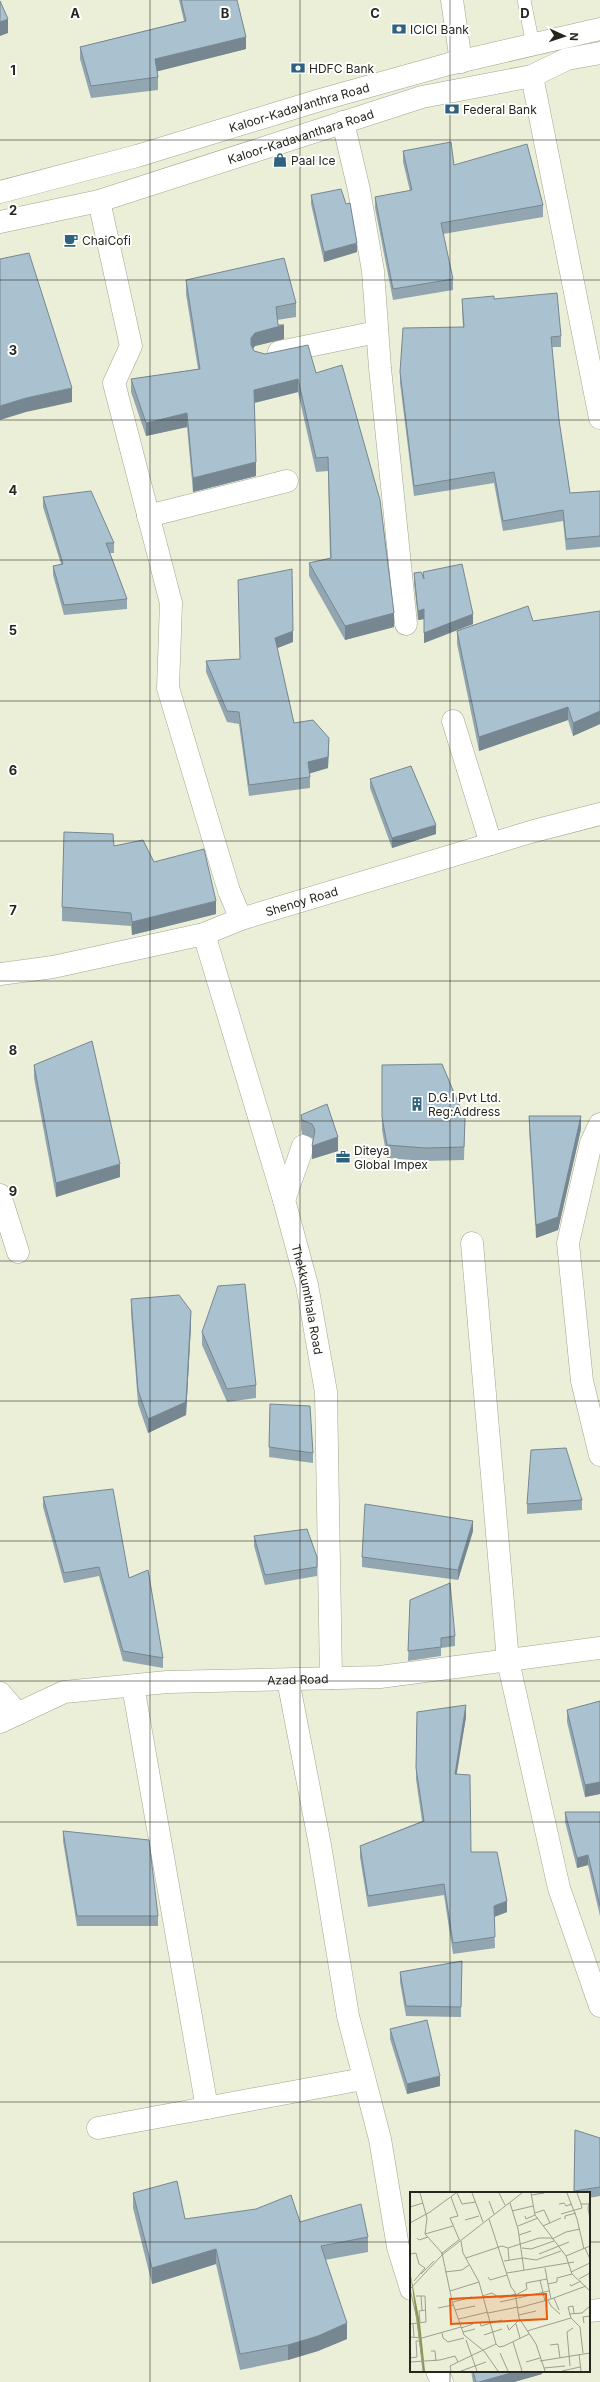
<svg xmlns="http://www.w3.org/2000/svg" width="600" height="2382" font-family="Inter,sans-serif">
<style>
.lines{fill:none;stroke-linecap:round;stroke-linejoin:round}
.service-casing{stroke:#a2a58f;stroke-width:14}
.minor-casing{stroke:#a2a58f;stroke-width:23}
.secondary-casing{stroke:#a2a58f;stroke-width:23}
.service{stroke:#fff;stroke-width:13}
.minor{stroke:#fff;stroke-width:22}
.secondary{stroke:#fff;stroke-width:22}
.wall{fill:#92a6b2}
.shaded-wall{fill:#778791}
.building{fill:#aac1cf;stroke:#778791}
.grid{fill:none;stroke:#25261d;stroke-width:1;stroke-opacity:0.55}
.labels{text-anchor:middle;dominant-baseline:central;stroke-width:4;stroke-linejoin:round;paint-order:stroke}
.poi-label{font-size:12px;fill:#25261d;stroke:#fff;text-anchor:start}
.street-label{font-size:12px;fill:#25261d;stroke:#fff}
.inset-road{fill:none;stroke:#9c9f8d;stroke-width:1}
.view{fill:#e8590c;fill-opacity:0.15;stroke:#e8590c;stroke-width:2}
.inset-edge{fill:none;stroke:#25261d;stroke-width:2}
.grid-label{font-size:13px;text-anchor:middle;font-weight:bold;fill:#25261d;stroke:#fff;stroke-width:4;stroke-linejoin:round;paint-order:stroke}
</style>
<rect width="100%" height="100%" fill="#ebefd7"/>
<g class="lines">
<defs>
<polyline id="service" points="524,0 533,45"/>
<g id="minor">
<polyline points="452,0 461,62"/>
<polyline points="532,76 600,418"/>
<polyline points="343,122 359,190 373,271 380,368 406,624"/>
<polyline points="99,201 131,346 114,383 171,603 168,688 229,891 241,919"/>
<polyline points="279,352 377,332"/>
<polyline points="148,516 287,481"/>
<polyline points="453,721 491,844"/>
<path id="s1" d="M204,934L284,1200L307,1285L326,1392L331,1678"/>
<path id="s2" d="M0,974L53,967L204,934L241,919L534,831L600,814"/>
<polyline points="600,1124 591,1143 568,1243 582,1381 600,1455"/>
<polyline points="0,1195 18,1252"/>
<polyline points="284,1200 303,1146"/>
<polyline points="472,1243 508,1661 559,1888 600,2006"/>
<polyline points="288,1680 320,1845 348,2016 380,2139 398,2247 411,2289"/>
<polyline points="133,1686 207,2108"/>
<polyline points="0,1693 18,1714"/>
<path id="s3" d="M0,1722L64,1692L167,1682L380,1677L600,1648"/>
<polyline points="98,2128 363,2079"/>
<polyline points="589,2311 600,2310"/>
<polyline points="437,2371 442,2382"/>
</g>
<g id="secondary">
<path id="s4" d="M0,192L137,156L320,100L449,64L600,29"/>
<path id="s5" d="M0,222L99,201L422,97L532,76L567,59L600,53"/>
</g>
</defs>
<!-- service casing -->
<use href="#service" class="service-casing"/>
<!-- minor casing -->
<use href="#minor" class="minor-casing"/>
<!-- secondary casing -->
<use href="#secondary" class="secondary-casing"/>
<!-- service -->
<use href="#service" class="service"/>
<!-- minor -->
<use href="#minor" class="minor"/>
<!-- secondary -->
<use href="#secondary" class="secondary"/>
</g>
<!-- wall -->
<g class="wall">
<polygon points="179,0 237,0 246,49 157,71 158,77 158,90 91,98 80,59 80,47 184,21"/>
<polygon points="403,151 454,165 543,205 543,217 443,234 453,279 453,290 393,300 375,208 375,197 410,191 403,162"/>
<polygon points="311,195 357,252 324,262 311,204"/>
<polygon points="186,280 296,303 296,317 277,320 278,325 284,339 255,346 253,349 254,351 316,373 394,627 345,640 309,576 309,563 330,558 328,471 316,472 298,392 254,403 256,476 193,492 187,427 146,436 131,392 131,379 198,369 186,294"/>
<polygon points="462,299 494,299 561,336 561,347 552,347 559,420 570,493 600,491 600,547 566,550 563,521 503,531 494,483 414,496 400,383 400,372 463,327 462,309"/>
<polygon points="43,497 114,543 114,553 110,553 127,599 127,609 64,615 53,575 53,566 61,564 43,507"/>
<polygon points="423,572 473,624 424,643 424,619 418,620 414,583 414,573 423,577"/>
<polygon points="600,611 600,724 573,736 568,720 479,751 457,644 457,631 533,621"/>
<polygon points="293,642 277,648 294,723 329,749 328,768 310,773 310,788 249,796 239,724 227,722 206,672 206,661 240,659"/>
<polygon points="370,779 436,834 392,848 370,788"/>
<polygon points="114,846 216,914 132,935 131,926 62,921 62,907"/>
<polygon points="34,1065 120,1177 56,1197 34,1078"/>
<polygon points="382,1065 465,1119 464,1160 425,1161 387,1158 382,1130"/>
<polygon points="301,1115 338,1137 338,1151 312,1159 313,1139 312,1138 302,1134 301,1129"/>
<polygon points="529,1116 581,1129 558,1230 536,1238 529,1129"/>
<polygon points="131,1299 191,1325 186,1415 148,1433 138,1404 131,1313"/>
<polygon points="202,1332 256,1385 256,1398 227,1402 202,1345"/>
<polygon points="270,1404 313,1453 313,1463 269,1457"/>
<polygon points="43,1497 129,1578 163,1658 163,1668 123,1661 99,1576 64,1583 43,1507"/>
<polygon points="582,1500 582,1510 527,1514 527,1504"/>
<polygon points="473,1531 458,1580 362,1567 362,1557"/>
<polygon points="254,1536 317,1557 317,1576 265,1585 254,1546"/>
<polygon points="410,1600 455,1636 455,1646 441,1648 441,1656 408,1661"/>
<polygon points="600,1701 600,1794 585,1797 567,1722 567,1710"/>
<polygon points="417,1712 466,1717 456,1774 471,1852 507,1912 494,1917 495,1948 453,1954 444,1895 368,1907 360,1857 360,1846 422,1821 416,1779"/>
<polygon points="565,1812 600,1812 600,1916 588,1865 577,1868 565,1822"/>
<polygon points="63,1831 158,1916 158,1926 77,1926 63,1841"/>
<polygon points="462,1961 461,2017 406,2016 400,1982 400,1972"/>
<polygon points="390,2029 440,2086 407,2094 390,2039"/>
<polygon points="575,2130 600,2138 600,2196 589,2198 589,2193 574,2193"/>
<polygon points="133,2193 185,2219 300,2222 368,2237 368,2252 325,2260 347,2339 318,2351 288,2360 240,2370 216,2264 152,2284 133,2208"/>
<polygon points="471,2371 542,2371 542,2374 514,2382 473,2382"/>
</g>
<!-- shaded-wall -->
<g class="shaded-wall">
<polygon points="8,19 8,33 0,36 0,22"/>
<polygon points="246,37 246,49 155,72 155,59"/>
<polygon points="357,243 357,252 324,262 324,252"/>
<polygon points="284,325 284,339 255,346 251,352 251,338 255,333"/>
<polygon points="298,379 298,392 254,403 254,390"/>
<polygon points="72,388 72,402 26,412 0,420 0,406 26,398"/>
<polygon points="187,413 187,427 146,436 146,423"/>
<polygon points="256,462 256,476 193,492 193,478"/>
<polygon points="424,609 424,619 418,620 418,611"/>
<polygon points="394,613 394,627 345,640 345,626"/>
<polygon points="473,614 473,624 424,643 424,633"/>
<polygon points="293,631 293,642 275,649 275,638"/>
<polygon points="568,707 568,720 479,751 479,737"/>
<polygon points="600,711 600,724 573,736 573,723"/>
<polygon points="329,738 328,768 308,774 308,762"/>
<polygon points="436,825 436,834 392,848 392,838"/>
<polygon points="216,901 216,914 132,935 132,922"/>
<polygon points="581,1116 581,1129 558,1230 536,1238 536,1225"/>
<polygon points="338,1137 338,1151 312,1159 312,1146"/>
<polygon points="120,1164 120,1177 56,1197 56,1183"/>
<polygon points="191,1311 191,1325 186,1415 148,1433 148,1419"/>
<polygon points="473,1521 473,1531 458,1580 458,1570"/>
<polygon points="466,1705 466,1717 455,1785 455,1774"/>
<polygon points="600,1782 600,1794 585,1797 585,1785"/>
<polygon points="588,1855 588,1865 577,1868 577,1858"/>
<polygon points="507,1901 507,1912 494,1917 494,1906"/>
<polygon points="440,2076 440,2086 407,2094 407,2084"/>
<polygon points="216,2249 216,2264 152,2284 152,2268"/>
<polygon points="347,2323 347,2339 318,2351 288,2360 288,2345"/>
<polygon points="518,2371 542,2371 542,2374 514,2382 479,2382"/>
</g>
<!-- building -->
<g class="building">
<polygon points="181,0 237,0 246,37 155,59 158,77 91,86 80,47 186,21"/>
<polygon points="0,1 8,19 0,22"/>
<polygon points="451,142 454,165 527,144 543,205 441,223 453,279 393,289 375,197 412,190 403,151"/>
<polygon points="341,189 346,204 350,203 357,243 324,252 311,195"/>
<polygon points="29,253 72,388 26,398 0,406 0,259"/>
<polygon points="284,258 296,303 276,307 278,325 284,325 255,333 251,338 251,345 254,351 265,354 308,345 316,373 342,365 380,500 394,613 345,626 309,563 331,558 328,457 316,458 298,379 254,390 256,462 193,478 187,413 146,423 131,379 200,369 186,280"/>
<polygon points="557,293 561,336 551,337 559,420 570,493 600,491 600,536 566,539 563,510 503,521 494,472 414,486 400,372 403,328 464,327 462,299 494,296 494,299"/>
<polygon points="91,491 114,543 106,543 127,599 64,605 53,566 63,564 43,497"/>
<polygon points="462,564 473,614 424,633 424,609 418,611 414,573 421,572 424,579 423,572"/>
<polygon points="292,569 293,631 275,638 294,723 313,720 329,738 328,757 308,762 310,777 249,785 239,712 227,711 206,661 240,659 238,580"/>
<polygon points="528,606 533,621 600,611 600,711 573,723 568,707 479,737 457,631"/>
<polygon points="411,766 436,825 392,838 370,779"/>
<polygon points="64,832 113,834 114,846 143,840 154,862 204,849 216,901 132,922 131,913 62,907"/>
<polygon points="92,1041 120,1164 56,1183 34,1065"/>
<polygon points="442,1064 465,1119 464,1147 425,1148 387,1145 382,1117 382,1065"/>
<polygon points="327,1104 338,1137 312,1146 315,1130 312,1124 302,1120 301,1115"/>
<polygon points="529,1116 581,1116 558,1217 536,1225"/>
<polygon points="245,1284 256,1385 227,1389 202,1332 218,1286"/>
<polygon points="179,1295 191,1311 186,1402 148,1419 138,1390 131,1299"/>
<polygon points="270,1404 310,1406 313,1453 269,1447"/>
<polygon points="566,1448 582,1500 527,1504 531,1450"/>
<polygon points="113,1489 129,1578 148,1570 163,1658 123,1651 99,1567 64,1573 43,1497"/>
<polygon points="365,1504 473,1521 458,1570 362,1557"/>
<polygon points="307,1529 317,1557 317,1567 265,1575 254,1536"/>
<polygon points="450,1583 455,1636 441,1638 441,1647 408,1651 410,1600"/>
<polygon points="600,1701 600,1782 585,1785 567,1710"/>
<polygon points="466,1705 455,1774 470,1775 471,1852 497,1852 507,1901 494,1906 495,1937 453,1943 444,1884 368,1896 360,1846 424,1821 416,1768 417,1712"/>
<polygon points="565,1812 600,1812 600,1906 588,1855 577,1858"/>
<polygon points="63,1831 149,1840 158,1916 77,1916"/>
<polygon points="462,1961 461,2007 406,2006 400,1972"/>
<polygon points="427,2020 440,2076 407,2084 390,2029"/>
<polygon points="575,2130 600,2138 600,2187 574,2191"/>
<polygon points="177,2181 185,2219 256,2209 291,2195 300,2222 361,2204 368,2237 321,2246 347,2323 318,2336 288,2345 240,2354 216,2249 152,2268 133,2193"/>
<polygon points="473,2371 518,2371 479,2382 476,2382"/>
</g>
<!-- grid -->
<path class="grid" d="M150,0V2382M300,0V2382M450,0V2193M0,140H600M0,280H600M0,420H600M0,560H600M0,701H600M0,841H600M0,981H600M0,1121H600M0,1261H600M0,1401H600M0,1541H600M0,1681H600M0,1822H600M0,1962H600M0,2102H600M0,2242H411M589,2242H600M450,2371V2382"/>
<!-- icons -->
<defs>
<symbol id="bank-bare" viewBox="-9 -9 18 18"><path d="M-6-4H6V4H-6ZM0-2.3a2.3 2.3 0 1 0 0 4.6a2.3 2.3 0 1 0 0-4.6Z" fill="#2e627e" stroke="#fff" stroke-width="2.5" paint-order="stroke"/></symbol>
<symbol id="shop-bare" viewBox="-9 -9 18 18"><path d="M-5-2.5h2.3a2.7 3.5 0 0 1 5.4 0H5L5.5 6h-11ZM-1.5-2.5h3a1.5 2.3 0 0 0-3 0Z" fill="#2e627e" stroke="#fff" stroke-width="2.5" paint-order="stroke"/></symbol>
<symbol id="cafe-bare" viewBox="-9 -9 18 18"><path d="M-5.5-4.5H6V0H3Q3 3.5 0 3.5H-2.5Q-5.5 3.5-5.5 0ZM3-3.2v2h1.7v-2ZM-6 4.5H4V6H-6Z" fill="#2e627e" stroke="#fff" stroke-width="2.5" paint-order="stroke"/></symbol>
<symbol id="building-bare" viewBox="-9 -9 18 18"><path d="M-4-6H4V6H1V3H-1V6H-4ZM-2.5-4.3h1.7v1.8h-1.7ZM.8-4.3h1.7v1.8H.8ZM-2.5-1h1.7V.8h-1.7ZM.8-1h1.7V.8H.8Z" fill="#2e627e" stroke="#fff" stroke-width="2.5" paint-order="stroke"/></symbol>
<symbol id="office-bare" viewBox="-9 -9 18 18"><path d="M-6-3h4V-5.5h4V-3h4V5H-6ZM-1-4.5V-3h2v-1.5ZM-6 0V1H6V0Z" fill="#2e627e" stroke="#fff" stroke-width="2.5" paint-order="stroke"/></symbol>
</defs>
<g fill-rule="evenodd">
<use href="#bank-bare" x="389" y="19" width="20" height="20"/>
<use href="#bank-bare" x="288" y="58" width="20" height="20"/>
<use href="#bank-bare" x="442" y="99" width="20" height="20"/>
<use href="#shop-bare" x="270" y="150" width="20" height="20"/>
<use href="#cafe-bare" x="61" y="230" width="20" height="20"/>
<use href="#building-bare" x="407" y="1094" width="20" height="20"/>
<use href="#office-bare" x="333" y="1147" width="20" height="20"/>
</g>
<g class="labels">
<!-- poi labels -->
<g class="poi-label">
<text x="410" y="29">ICICI Bank</text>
<text x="309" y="68">HDFC Bank</text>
<text x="463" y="109">Federal Bank</text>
<text x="291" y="160">Paal Ice</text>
<text x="82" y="240">ChaiCofi</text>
<text x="428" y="1097">D.G.I Pvt Ltd.<tspan x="428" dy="14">Reg:Address</tspan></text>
<text x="354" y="1150">Diteya<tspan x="354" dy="14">Global Impex</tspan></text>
</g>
<!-- street labels -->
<g class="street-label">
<text stroke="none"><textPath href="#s4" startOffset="311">Kaloor-Kadavanthra Road</textPath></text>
<text stroke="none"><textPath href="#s5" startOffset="313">Kaloor-Kadavanthara Road</textPath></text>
<text stroke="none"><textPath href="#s2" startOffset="311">Shenoy Road</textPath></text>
<text stroke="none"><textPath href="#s1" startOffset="380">Thekkumthala Road</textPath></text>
<text stroke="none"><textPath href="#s3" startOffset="305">Azad Road</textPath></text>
</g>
</g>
<!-- overview -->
<g transform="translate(410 2192)">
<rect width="180" height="180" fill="#ebefd7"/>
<path d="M0,79L10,131L15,179H13Z" fill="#8d944c"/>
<path class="inset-road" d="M10,1L17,26L15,42L32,61L42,109L54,143L74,159L88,179M47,1L52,12L66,10M62,1L73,30M89,1L95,13M121,1L125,23L156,64L162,82L180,99M157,1L167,27L174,57M167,1L171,12H179M122,3L134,1M41,5L48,24L40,26L49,47M180,8L178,16L180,27M79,9L84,22M100,11L108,37L114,78M149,12L154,11L156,14L162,12M0,15L13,11M102,19L123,14M125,21L134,18L140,31M151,22L172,16L171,12M115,24L116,27L125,23M79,27L101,95L105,100L109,126L126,152L135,179M155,27V24L166,21M55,28L69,24M0,31L20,20L46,1M108,34L128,26M133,34L151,26M15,42L43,34M109,43L121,39M7,46L9,48L18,45M142,47L156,40L170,37M51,49L53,61L69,90L86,152M98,56L99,68M112,56L121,57L144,49M175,56L180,67M0,62L6,61L9,72L15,76M31,62L50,47M129,62L159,50M156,64L180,54M56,66L92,54L98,56L129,46H142M94,69L113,66L126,68L151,59M135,76L138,92M35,80L52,78L59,73M161,80L180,71M97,81L164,70M11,82L24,69M78,85L80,88L97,83M169,87L180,81M130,88L135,109M4,89L15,76M160,92L161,94L171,89M0,97L7,127L13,179M0,97L32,63L112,1M40,99L69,90M106,103L117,97L116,91L137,87M11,104L12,118M72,104L82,101L90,106L106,102M144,106L149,118M141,107L176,94M138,108L141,114L150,122M43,110L62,105M90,110L139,99M28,116L43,113M108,116L141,107L138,92L147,90V86L162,82M45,118L65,114M78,121L108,115M159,122L172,121L180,114M109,123L126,119M161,126L158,115L163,114L164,121M49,127L78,120M10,131L9,119L16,118M70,131L71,134L92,128M174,131L173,125L180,124M0,132L16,130L15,104H6M3,132L4,145M106,132L110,146M97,133L99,138L110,127M51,136L63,132M117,139L161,126L170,135L173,161M53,140L65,137M32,141L33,146L38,150L54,146M74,143L92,137M0,145L12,146L51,135M56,148L67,179M103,150L112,179M140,153L148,152L150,166M21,159H25L26,169M90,161L98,179M169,162L171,179M0,166L7,165L6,149H10M130,169L180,161M0,170L30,168L45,164L48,170L86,152L89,155L94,154L119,142M116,170L130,166M160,174L157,140L163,136M134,176L155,174M41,179L40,174L48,170M51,179L76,170M152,179L170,175"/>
<path class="view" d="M136,102L137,127L41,132L40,107Z"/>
<rect width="180" height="180" class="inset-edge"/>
</g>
<g class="grid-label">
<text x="75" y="18">A</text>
<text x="225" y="18">B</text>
<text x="375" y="18">C</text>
<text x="525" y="18">D</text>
<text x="13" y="75">1</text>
<text x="13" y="215">2</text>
<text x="13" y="355">3</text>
<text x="13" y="495">4</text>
<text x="13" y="635">5</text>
<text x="13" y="775">6</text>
<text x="13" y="915">7</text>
<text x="13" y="1055">8</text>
<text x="13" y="1196">9</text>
</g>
<!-- north arrow -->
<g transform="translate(564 36) rotate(93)" stroke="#ffffff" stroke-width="3" paint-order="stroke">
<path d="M0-3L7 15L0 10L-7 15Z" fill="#25261d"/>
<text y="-6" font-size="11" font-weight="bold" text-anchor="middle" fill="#25261d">N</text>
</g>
</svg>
